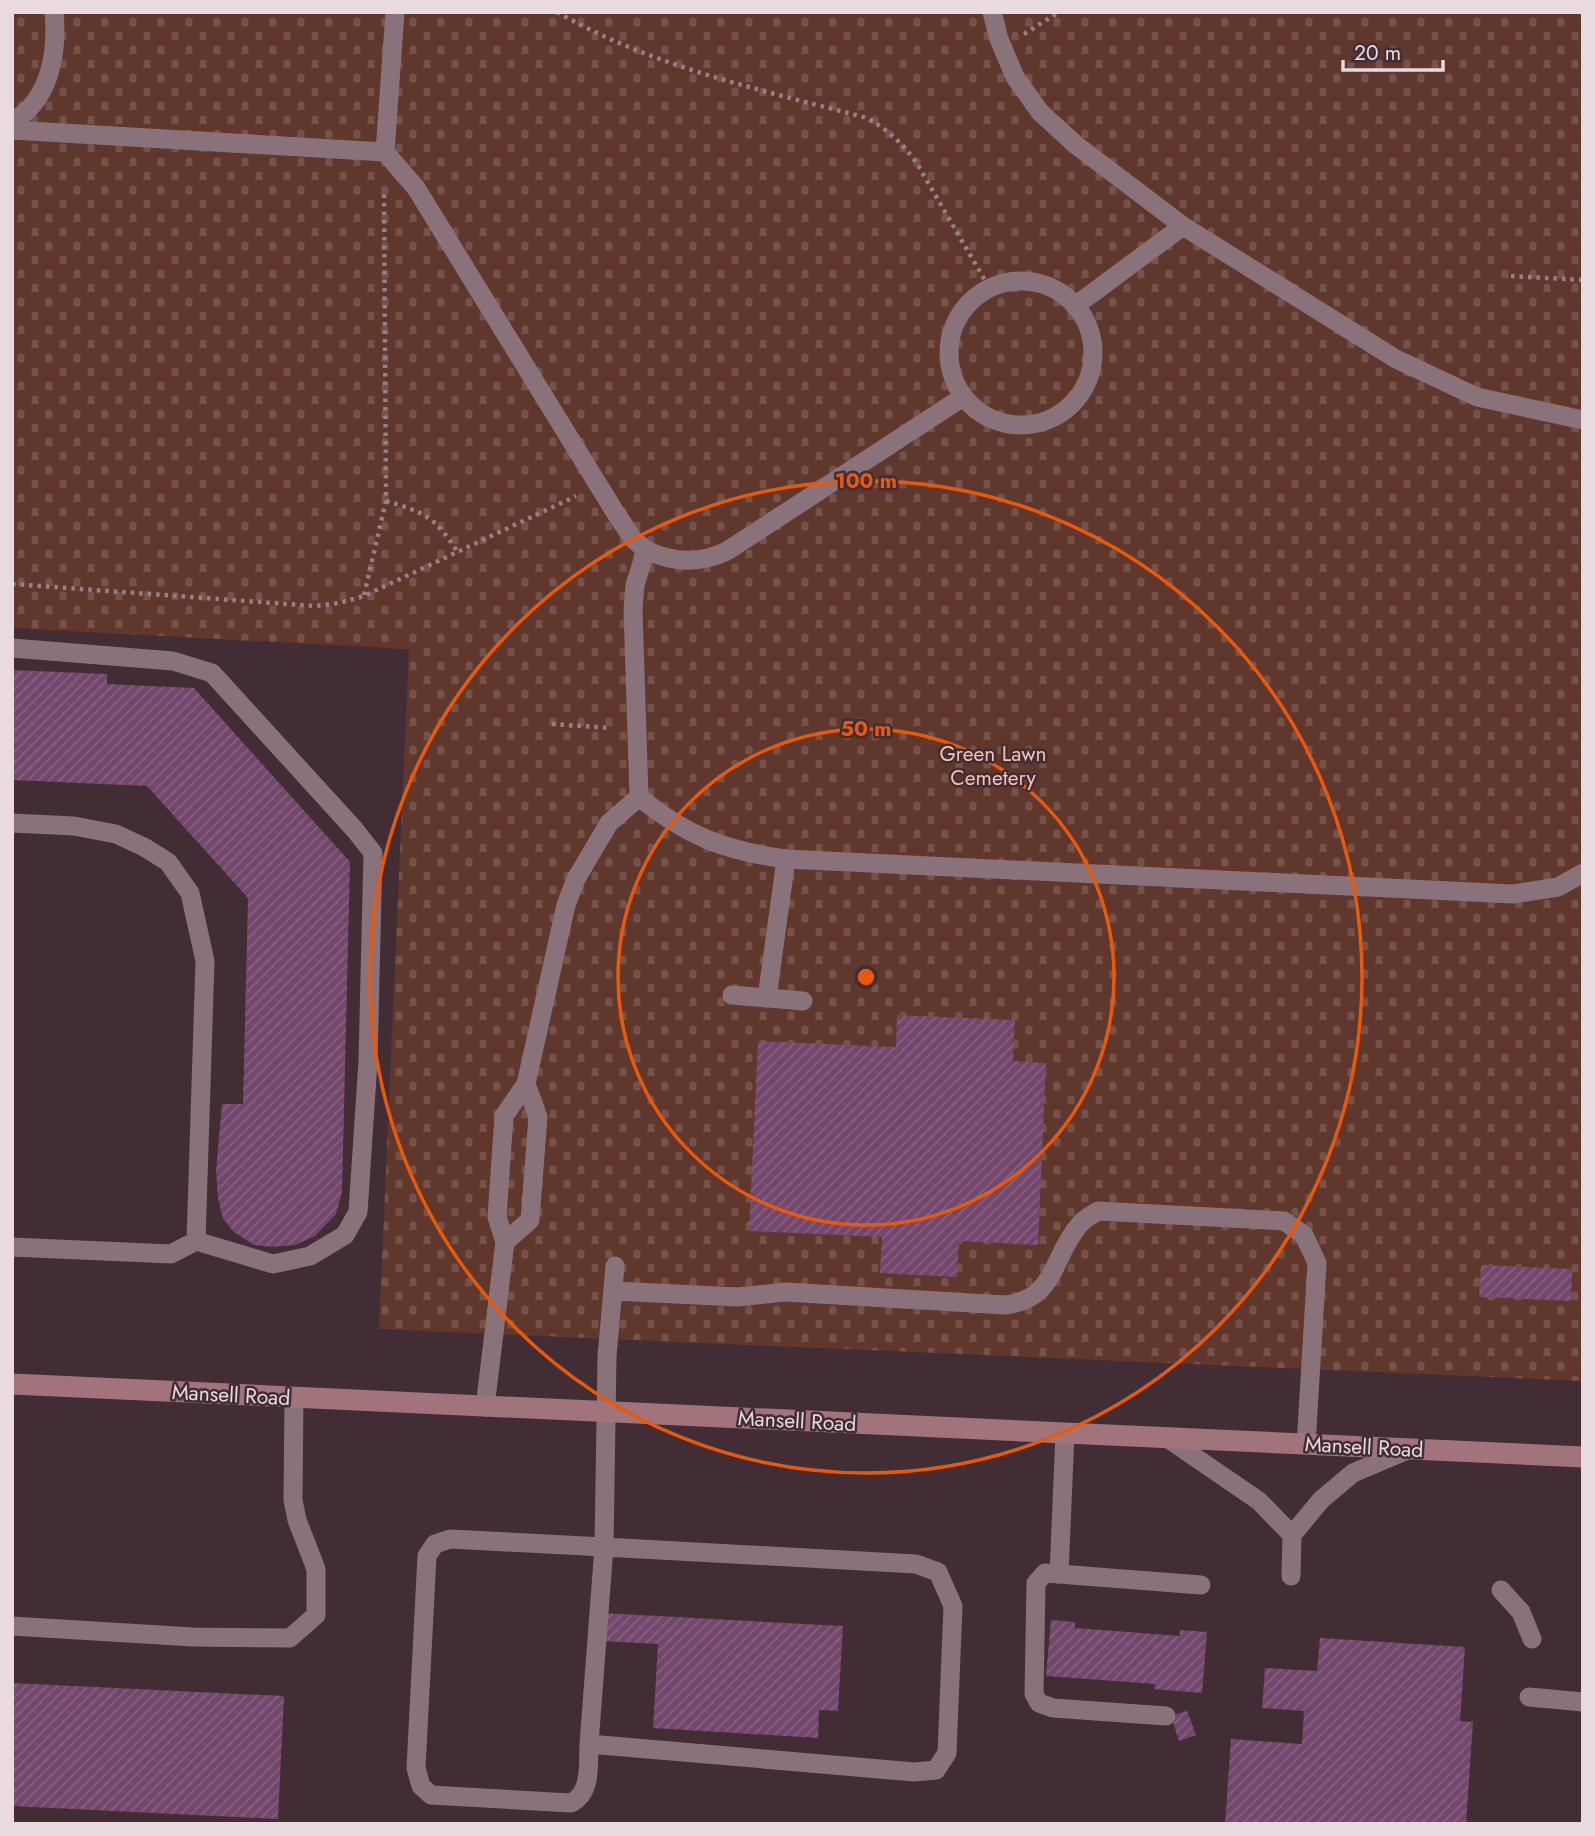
<svg xmlns="http://www.w3.org/2000/svg" width="1595" height="1836" font-family="Jost,sans-serif">
<style>
.cemetery{fill:url(#cemetery-stones)}
.building{fill:url(#building-hatch)}
.lines{fill:none;stroke-linecap:round;stroke-linejoin:round}
.path{stroke:#948289;stroke-width:4.5;stroke-dasharray:3.5 5;stroke-linecap:butt}
.lane{stroke:#8a727b;stroke-width:19}
.secondary{stroke:#a1747c;stroke-width:21}
.ring{fill:none;stroke:#e8590c;stroke-width:3.5}
.labels{text-anchor:middle;dominant-baseline:central;stroke-width:5;stroke-linejoin:round;paint-order:stroke}
.park-label{font-size:21px;fill:#f9c1b1;stroke:#422d35}
.street-label{font-size:21px;fill:#e8dadf;stroke:#422d35}
.centre{fill:#e8590c;stroke:#422d35;stroke-width:3.5}
.ring-label{font-size:21px;text-anchor:middle;font-weight:bold;fill:#e8590c;stroke:#422d35;stroke-width:5;stroke-linejoin:round;paint-order:stroke}
</style>
<defs>
<pattern id="cemetery-stones" width="16" height="16" patternUnits="userSpaceOnUse" patternTransform="scale(1.75)"><rect width="16" height="16" fill="#5f372c"/><path d="M2 7V4a2 2 0 0 1 4 0v3zM10 15v-3a2 2 0 0 1 4 0v3z" fill="#76534a"/></pattern>
<pattern id="building-hatch" width="6" height="6" patternUnits="userSpaceOnUse" patternTransform="scale(1.75)"><rect width="6" height="6" fill="#73466c"/><path d="M-1 1l2-2M0 6l6-6M5 7l2-2" fill="none" stroke="#876081"/></pattern>
</defs>
<rect width="100%" height="100%" fill="#422d35"/>
<!-- cemetery -->
<polygon class="cemetery" points="12,12 1583,12 1583,1381 379,1329 409,649 12,628"/>
<!-- building -->
<g class="building">
<polygon points="12,670 107,674 107,684 194,688 350,862 342,1192 336,1214 315,1236 295,1245 272,1247 254,1245 234,1232 223,1219 218,1198 216,1171 222,1104 243,1104 248,898 147,786 12,780"/>
<polygon points="897,1015 1015,1020 1013,1061 1046,1063 1038,1245 959,1241 957,1277 880,1273 882,1237 749,1231 758,1041 896,1047"/>
<polygon points="1481,1265 1572,1269 1571,1301 1479,1297"/>
<polygon points="602,1613 843,1626 838,1711 819,1710 818,1738 653,1728 658,1644 601,1641"/>
<polygon points="1051,1620 1075,1622 1075,1628 1180,1636 1180,1630 1207,1632 1202,1693 1154,1689 1155,1684 1046,1676"/>
<polygon points="1320,1638 1465,1647 1460,1721 1473,1722 1466,1824 1225,1824 1231,1739 1302,1744 1304,1711 1262,1708 1265,1668 1317,1671"/>
<polygon points="12,1683 284,1696 278,1819 12,1806"/>
<polygon points="1187,1711 1196,1735 1179,1741 1171,1716"/>
</g>
<g class="lines">
<!-- path -->
<g class="path">
<path d="M557,12C652,67 762,90 867,118C888,130 902,143 916,162L990,289"/>
<polyline points="1024,34 1059,12"/>
<polyline points="1511,276 1583,280"/>
<path d="M386,501C424,512 435,517 457,551"/>
<polyline points="12,584 315,606 339,603 364,596 576,496"/>
<polyline points="364,595 386,501 384,193"/>
<polyline points="552,724 610,728"/>
</g>
<!-- lane -->
<g class="lane">
<polyline points="992,12 999,39 1015,77 1040,112 1076,145 1183,226"/>
<path d="M12,122C50,100 58,53 54,12"/>
<polyline points="12,130 385,152 416,188 615,512 633,539 646,550 635,585 633,609 639,797 609,823 576,879 566,905 526,1084 504,1116 497,1217 505,1242 485,1407"/>
<polyline points="385,152 395,12"/>
<circle cx="1021" cy="353" r="72"/>
<polyline points="1075,306 1183,226 1396,359 1477,397 1583,420"/>
<path d="M646,550C673,563 700,564 727,551L963,397"/>
<polyline points="12,648 173,661 212,673 355,830 373,853 368,1061 358,1212 345,1235 310,1256 273,1264 196,1241"/>
<path d="M639,797C686,836 726,851 786,859L1513,894L1558,887L1583,873"/>
<polyline points="12,823 74,826 116,834 144,847 168,862 190,893 205,961 196,1241 171,1254 12,1247"/>
<polyline points="732,995 803,1001"/>
<polyline points="767,998 786,859"/>
<polyline points="505,1242 530,1220 538,1117 526,1084"/>
<path d="M614,1291L738,1297L785,1292L1005,1305C1057,1299 1051,1257 1080,1224C1084,1219 1092,1215 1098,1211L1284,1221L1304,1235L1317,1263L1306,1445"/>
<polyline points="1065,1434 1059,1574 1045,1573 1036,1583 1034,1694 1039,1703 1053,1708 1166,1716"/>
<polyline points="1167,1438 1259,1501 1292,1535"/>
<polyline points="1059,1574 1201,1585"/>
<polyline points="1291,1576 1292,1535 1321,1500 1353,1473 1410,1449"/>
<polyline points="1501,1590 1521,1612 1532,1639"/>
<polyline points="12,1626 193,1637 290,1638 316,1615 316,1569 297,1520 293,1500 294,1398"/>
<polyline points="1529,1697 1583,1702"/>
<path d="M589,1744C588,1764 592,1793 571,1803L431,1795L421,1786L416,1768L427,1556L435,1544L450,1539L604,1547L589,1744L914,1772L936,1770L947,1753L953,1606L938,1572L916,1564L604,1547L607,1356L615,1266"/>
</g>
<!-- secondary -->
<polyline class="secondary" points="12,1384 1583,1457"/>
</g>
<!-- distance rings -->
<g class="ring">
<circle cx="866" cy="977" r="248"/>
<circle cx="866" cy="977" r="496"/>
</g>
<g class="labels">
<!-- park labels -->
<g class="park-label">
<text x="993" y="754">Green Lawn<tspan x="993" dy="24">Cemetery</tspan></text>
</g>
<!-- street labels -->
<g class="street-label">
<text transform="translate(231 1395) rotate(3)">Mansell Road</text>
<text transform="translate(797 1421) rotate(3)">Mansell Road</text>
<text transform="translate(1364 1447) rotate(3)">Mansell Road</text>
</g>
</g>
<circle cx="866" cy="977" r="10" class="centre"/>
<g class="ring-label">
<text x="866" y="488">100 m</text>
<text x="866" y="736">50 m</text>
</g>
<!-- border -->
<rect width="1595" height="1836" fill="none" stroke="#e8dadf" stroke-width="28"/>
<!-- scale -->
<path d="M1343 60v10h100v-10" fill="none" stroke="#e8dadf" stroke-width="3.5"/>
<text x="1354" y="60" font-size="21" fill="#e8dadf" stroke="#422d35" stroke-width="5" paint-order="stroke">20 m</text>
</svg>
